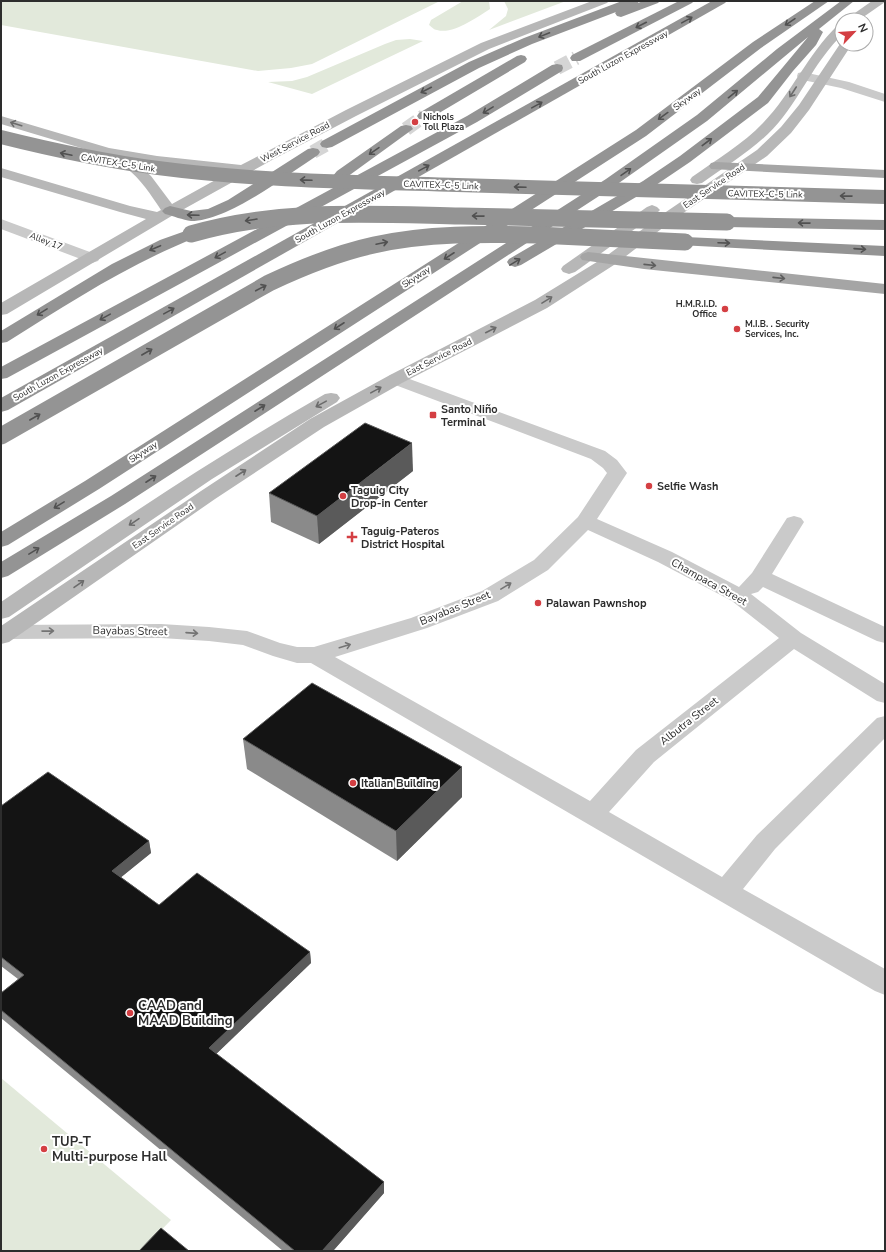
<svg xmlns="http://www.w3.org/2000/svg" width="886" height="1252" font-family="'Nunito Sans',sans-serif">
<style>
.green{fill:#e2e9db}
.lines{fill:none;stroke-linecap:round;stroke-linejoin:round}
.highway-tunnel{stroke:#d5d5d5;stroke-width:14;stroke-dasharray:14 6;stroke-linecap:butt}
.street{fill:#cacaca;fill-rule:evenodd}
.secondary{fill:#b7b7b7;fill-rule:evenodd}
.primary{fill:#a5a5a5;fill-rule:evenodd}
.highway{fill:#949494;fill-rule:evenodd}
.highway-bridge-far1{stroke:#949494;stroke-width:14}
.highway-bridge{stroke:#949494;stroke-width:17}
.wall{fill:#8a8a8a}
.shaded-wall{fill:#5a5a5a}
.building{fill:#141414;stroke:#5a5a5a}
.oneway{stroke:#515151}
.oneway2{stroke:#6b6b6b}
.oneway3{stroke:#5d5d5d}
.oneway4{stroke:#747474}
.poi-dot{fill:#d43f43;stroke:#fff;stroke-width:1.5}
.labels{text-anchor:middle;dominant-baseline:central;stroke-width:4;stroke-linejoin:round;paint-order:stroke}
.far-street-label{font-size:9px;fill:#2d2d2d;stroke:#fff}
.far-poi-label{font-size:9px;font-weight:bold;fill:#2d2d2d;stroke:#fff;text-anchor:start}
.poi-label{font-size:11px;font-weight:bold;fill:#2d2d2d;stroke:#fff;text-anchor:start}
.street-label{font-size:11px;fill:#2d2d2d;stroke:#fff}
.near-poi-label{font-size:13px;font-weight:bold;fill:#2d2d2d;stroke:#fff;text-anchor:start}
</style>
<rect width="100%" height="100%" fill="#fff"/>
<!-- green -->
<g class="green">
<polygon points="1,1 440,1 312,64 291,68 258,71 1,25"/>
<path d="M463,1H489L490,9C477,17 453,35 437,30C434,30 432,27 429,25L431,20Z"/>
<polygon points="504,1 566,1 489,30 506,16 508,9"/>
<polygon points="410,39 423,41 312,94 268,82 292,81 307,77 385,44 396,40"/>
<polygon points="1,1078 171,1220 141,1251 1,1251"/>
</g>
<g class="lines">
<!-- highway-tunnel -->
<g class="highway-tunnel">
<polyline points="557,68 576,58"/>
<polyline points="406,129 424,116"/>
<polyline points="313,152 327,144"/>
</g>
<!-- street -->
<g class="street">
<polygon points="803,72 849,82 885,94 885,102 841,88 798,79 797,76 798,73"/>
<polygon points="1,219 98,255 100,258 98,261 92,263 86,261 1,229"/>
<path d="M396,374L605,451L617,460L627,473L597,519L672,552L739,587L752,573L787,518L794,516L801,518L804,522L772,574L885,627V643L877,641L763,587L758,592L751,594L801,633L885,684V703L877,701L794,649L654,762L609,812L722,877L757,835L877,718L885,716V738L775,849L743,889L885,969V995L875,991L311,663H297L273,656L243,645L209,641L161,638L9,639L1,637V627L9,625L161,624L209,627L247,631L280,643L297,647H314L411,618L482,591L534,560L578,517L607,473L603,468L591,459L390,383L387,379L390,375ZM588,530L658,562L732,601L779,638L636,750L590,801L335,657L427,628L498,601L548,570Z"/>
</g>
<!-- secondary -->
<g class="secondary">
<path d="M592,1H609L607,3L489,49L356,116L272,160L175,214L7,314L1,315V303L146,219L120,212L1,177V168L130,206L157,212L161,210C151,195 141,179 126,168C120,164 111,163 108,156L1,124V116L109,148L157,156L241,165L346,110L481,43ZM133,160L228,173L172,204L151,176Z"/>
<polygon points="872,1 885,1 885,2 859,20 845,20"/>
<path d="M842,24V35C817,59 804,90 783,117C762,145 730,163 702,183L697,184L692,183L690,180L692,177C716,160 743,144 763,123C792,93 807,55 838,25Z"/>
<polygon points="842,41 842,44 852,44 809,110 791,133 767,156 673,220 617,263 547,308 402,383 324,427 215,499 9,642 1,644 1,626 201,491 310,419 390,375 535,300 605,257 663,214 757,150 781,127 799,105"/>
<polygon points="652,205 657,207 660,210 657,213 575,272 569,274 563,272 561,269 563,266 647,207"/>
<path d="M331,393L337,394L340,398L337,402L212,479L9,617L1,619V602C107,530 213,458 325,394Z"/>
</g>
<!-- primary -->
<g class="primary">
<polygon points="716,162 885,170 885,178 711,169 709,166 711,163"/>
<polygon points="588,252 885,284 885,294 644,269 582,260 580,257 582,254"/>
</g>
<!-- highway -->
<g class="highway">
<polygon points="622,1 639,1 638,3 643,1 660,1 658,3 621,17 617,16 615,13 616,12 532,44 479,68 332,147 327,148 322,147 320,144 322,141 469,62 524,38"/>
<polygon points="679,1 694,1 692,3 580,61 572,61 570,58 572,55"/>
<polygon points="712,1 727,1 725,3 8,410 1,412 1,398"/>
<polygon points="815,1 829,1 761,48 646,136 99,489 8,545 1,547 1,532 85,481 636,130 753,42"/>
<polygon points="841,1 854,1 819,29 823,32 816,45 793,71 768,103 690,162 653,187 521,265 515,267 509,265 507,262 509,259 643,181 680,156 758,97 808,37 707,121 616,185 125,504 8,576 1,578 1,562 111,496 606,179 697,115 777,49"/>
<polygon points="521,55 525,56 527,59 525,62 429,119 419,119 417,116 419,113 517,56"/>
<polygon points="557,64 562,65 563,68 562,71 477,122 7,378 1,379 1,367 335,187 329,186 327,183 337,171 401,126 406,125 411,126 413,129 347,177 341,184 467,116 552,65"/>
<path d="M313,148L318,149L320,152L318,155C287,175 228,221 191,221C183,220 173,216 165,214L162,211L165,208L170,206L191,211L208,209L228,200L308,149Z"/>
<polygon points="727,217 885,220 885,230 727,227 722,225 719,222 722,219"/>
<path d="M191,229L197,231L199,234L197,237C129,264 69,303 7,342L1,343V331L112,264L160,240Z"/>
<polygon points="685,237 885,246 885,256 679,245 677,242 679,239"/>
</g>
<!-- highway-bridge-far1 -->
<path class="highway-bridge-far1" d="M1,137C53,150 105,161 158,168C257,181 357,182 457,185C600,189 742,193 885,197"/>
<!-- highway-bridge -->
<g class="highway-bridge">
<path d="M191,234C281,208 369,214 461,216C550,218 638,220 727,222"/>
<path d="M1,436L269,283C303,267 337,253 374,245C427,233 483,234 537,235C586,237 636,240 685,242"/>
</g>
</g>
<!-- wall -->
<g class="wall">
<polygon points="413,471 319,544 271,522 269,493"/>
<polygon points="243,739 462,797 397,861 247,769"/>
<polygon points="1,806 149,841 151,853 121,877 159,905 310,952 311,963 216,1054 384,1182 384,1193 333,1251 283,1251 1,1018 1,993 18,979 1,966"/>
</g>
<!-- shaded-wall -->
<g class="shaded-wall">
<polygon points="412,443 413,471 319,544 317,516"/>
<polygon points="462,767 462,797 397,861 396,831"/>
<polygon points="149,841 151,853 114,883 112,871"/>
<polygon points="310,952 311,963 211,1059 209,1048"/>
<polygon points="384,1182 384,1193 333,1251 322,1251"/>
</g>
<!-- building -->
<g class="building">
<polygon points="365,423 412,443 317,516 269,493"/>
<polygon points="312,683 462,767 396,831 243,739"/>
<polygon points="48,772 149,841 112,871 159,905 197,873 310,952 209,1048 384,1182 322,1251 295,1251 1,1010 1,993 24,975 1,957 1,806"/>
<polygon points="161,1228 189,1251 139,1251"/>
</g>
<!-- one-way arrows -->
<defs><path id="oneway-shaft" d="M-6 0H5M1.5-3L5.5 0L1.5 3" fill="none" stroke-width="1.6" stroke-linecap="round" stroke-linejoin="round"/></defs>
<g class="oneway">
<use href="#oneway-shaft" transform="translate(687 20) rotate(-29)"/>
<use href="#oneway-shaft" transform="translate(790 22) rotate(146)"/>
<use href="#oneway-shaft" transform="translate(641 25) rotate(153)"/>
<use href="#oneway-shaft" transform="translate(544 35) rotate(158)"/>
<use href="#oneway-shaft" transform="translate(426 90) rotate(153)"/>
<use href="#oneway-shaft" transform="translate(733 94) rotate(-39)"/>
<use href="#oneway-shaft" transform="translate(537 105) rotate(-29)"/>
<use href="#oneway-shaft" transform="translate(488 110) rotate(149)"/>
<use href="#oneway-shaft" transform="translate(663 116) rotate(144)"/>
<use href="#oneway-shaft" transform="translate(707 142) rotate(-37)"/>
<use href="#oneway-shaft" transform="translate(374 151) rotate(145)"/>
<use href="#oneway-shaft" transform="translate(66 154) rotate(-168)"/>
<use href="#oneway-shaft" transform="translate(424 168) rotate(-29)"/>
<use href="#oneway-shaft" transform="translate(626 172) rotate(-35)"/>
<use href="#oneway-shaft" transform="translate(306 180) rotate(-178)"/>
<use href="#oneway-shaft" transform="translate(520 187) rotate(-178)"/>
<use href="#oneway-shaft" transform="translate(846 196) rotate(-179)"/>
<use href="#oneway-shaft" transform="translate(193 215) rotate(-178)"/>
<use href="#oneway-shaft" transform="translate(478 216) rotate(-179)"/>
<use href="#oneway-shaft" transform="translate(251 220) rotate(171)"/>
<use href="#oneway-shaft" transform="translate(804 223) rotate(-179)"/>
<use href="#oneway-shaft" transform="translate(382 243) rotate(-12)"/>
<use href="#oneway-shaft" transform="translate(724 243) rotate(2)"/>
<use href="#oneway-shaft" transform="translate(155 248) rotate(157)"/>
<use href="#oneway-shaft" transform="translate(860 249) rotate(4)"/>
<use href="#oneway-shaft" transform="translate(220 255) rotate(151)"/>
<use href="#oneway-shaft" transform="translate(449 256) rotate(147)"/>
<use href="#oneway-shaft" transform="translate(515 262) rotate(-31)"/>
<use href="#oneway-shaft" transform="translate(261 288) rotate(-28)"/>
<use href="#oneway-shaft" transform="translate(169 311) rotate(-29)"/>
<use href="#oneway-shaft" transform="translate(42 312) rotate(148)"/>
<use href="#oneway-shaft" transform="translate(105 317) rotate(151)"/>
<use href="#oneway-shaft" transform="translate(339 326) rotate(147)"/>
<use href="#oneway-shaft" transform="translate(147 352) rotate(-30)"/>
<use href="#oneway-shaft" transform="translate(260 408) rotate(-33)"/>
<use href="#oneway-shaft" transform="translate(35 417) rotate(-30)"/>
<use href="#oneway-shaft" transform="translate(151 479) rotate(-33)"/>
<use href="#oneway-shaft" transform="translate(59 505) rotate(149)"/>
<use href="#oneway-shaft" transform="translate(34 551) rotate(-31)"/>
</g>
<g class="oneway2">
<use href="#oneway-shaft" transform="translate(793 92) rotate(123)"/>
<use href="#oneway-shaft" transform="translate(16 124) rotate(-163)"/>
<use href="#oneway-shaft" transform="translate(547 300) rotate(-32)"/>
<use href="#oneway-shaft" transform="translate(491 330) rotate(-27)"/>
<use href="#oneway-shaft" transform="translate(376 390) rotate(-29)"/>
<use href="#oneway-shaft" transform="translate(321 404) rotate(151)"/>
<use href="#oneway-shaft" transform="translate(241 473) rotate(-33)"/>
<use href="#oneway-shaft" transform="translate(134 522) rotate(146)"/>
<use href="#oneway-shaft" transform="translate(79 584) rotate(-35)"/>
</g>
<g class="oneway3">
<use href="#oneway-shaft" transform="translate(650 265) rotate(6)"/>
<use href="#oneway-shaft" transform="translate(779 278) rotate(6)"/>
</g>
<g class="oneway4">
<use href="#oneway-shaft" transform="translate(506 586) rotate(-31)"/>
<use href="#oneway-shaft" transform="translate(48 631) rotate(-1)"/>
<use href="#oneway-shaft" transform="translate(192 633) rotate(4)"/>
<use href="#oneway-shaft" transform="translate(345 646) rotate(-17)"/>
</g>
<!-- markers -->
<g class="poi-dot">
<circle cx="415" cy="122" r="4"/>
<circle cx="725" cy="309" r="4"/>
<circle cx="737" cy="329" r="4"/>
<rect x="429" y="411" width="8" height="8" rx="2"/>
<circle cx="649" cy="486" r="4"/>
<circle cx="343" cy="496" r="4"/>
<path d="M350 531h4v4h4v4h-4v4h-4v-4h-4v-4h4z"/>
<circle cx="538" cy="603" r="4"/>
<circle cx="353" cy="783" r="4"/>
<circle cx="130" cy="1013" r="4"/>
<circle cx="44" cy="1149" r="4"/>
</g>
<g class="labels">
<!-- far-street labels -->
<g class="far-street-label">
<text transform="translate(623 57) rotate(-29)">South Luzon Expressway</text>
<text transform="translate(687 99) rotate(-36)">Skyway</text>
<text transform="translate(295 142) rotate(-28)">West Service Road</text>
<text transform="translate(118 163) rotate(9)">CAVITEX–C-5 Link</text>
<text transform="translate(441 185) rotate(2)">CAVITEX–C-5 Link</text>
<text transform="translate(714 186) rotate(-34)">East Service Road</text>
<text transform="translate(765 194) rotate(1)">CAVITEX–C-5 Link</text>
<text transform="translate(340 216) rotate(-29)">South Luzon Expressway</text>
<text transform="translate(46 241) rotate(21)">Alley 17</text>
<text transform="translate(416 277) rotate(-33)">Skyway</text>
<text transform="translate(439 357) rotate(-27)">East Service Road</text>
<text transform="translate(58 374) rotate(-29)">South Luzon Expressway</text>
<text transform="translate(143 452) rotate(-33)">Skyway</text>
<text transform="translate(163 526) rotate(-35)">East Service Road</text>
</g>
<!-- far-poi labels -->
<g class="far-poi-label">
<text x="423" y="117">Nichols<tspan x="423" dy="10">Toll Plaza</tspan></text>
<text x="717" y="304" text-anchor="end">H.M.R.I.D.<tspan x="717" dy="10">Office</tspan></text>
<text x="745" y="324">M.I.B. . Security<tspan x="745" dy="10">Services, Inc.</tspan></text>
</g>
<!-- poi labels -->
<g class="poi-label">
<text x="441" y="409">Santo Niño<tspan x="441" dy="13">Terminal</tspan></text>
<text x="657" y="486">Selfie Wash</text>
<text x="351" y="490">Taguig City<tspan x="351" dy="13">Drop-in Center</tspan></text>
<text x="361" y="531">Taguig-Pateros<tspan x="361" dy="13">District Hospital</tspan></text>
<text x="546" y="603">Palawan Pawnshop</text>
<text x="361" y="783">Italian Building</text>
</g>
<!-- street labels -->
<g class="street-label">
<text transform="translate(709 582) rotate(29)">Champaca Street</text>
<text transform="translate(455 608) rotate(-22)">Bayabas Street</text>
<text transform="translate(130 631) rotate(1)">Bayabas Street</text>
<text transform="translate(689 721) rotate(-38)">Albutra Street</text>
</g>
<!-- near-poi labels -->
<g class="near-poi-label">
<text x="138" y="1006">CAAD and<tspan x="138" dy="15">MAAD Building</tspan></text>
<text x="52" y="1142">TUP-T<tspan x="52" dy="15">Multi-purpose Hall</tspan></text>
</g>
</g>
<!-- border -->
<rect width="886" height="1252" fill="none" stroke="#2d2d2d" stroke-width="4"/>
<!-- north arrow -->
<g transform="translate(854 32) rotate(65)"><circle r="19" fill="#ffffff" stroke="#ababab"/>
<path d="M0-3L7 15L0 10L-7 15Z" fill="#d43f43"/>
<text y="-6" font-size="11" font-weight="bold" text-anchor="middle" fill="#2d2d2d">N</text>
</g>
</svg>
